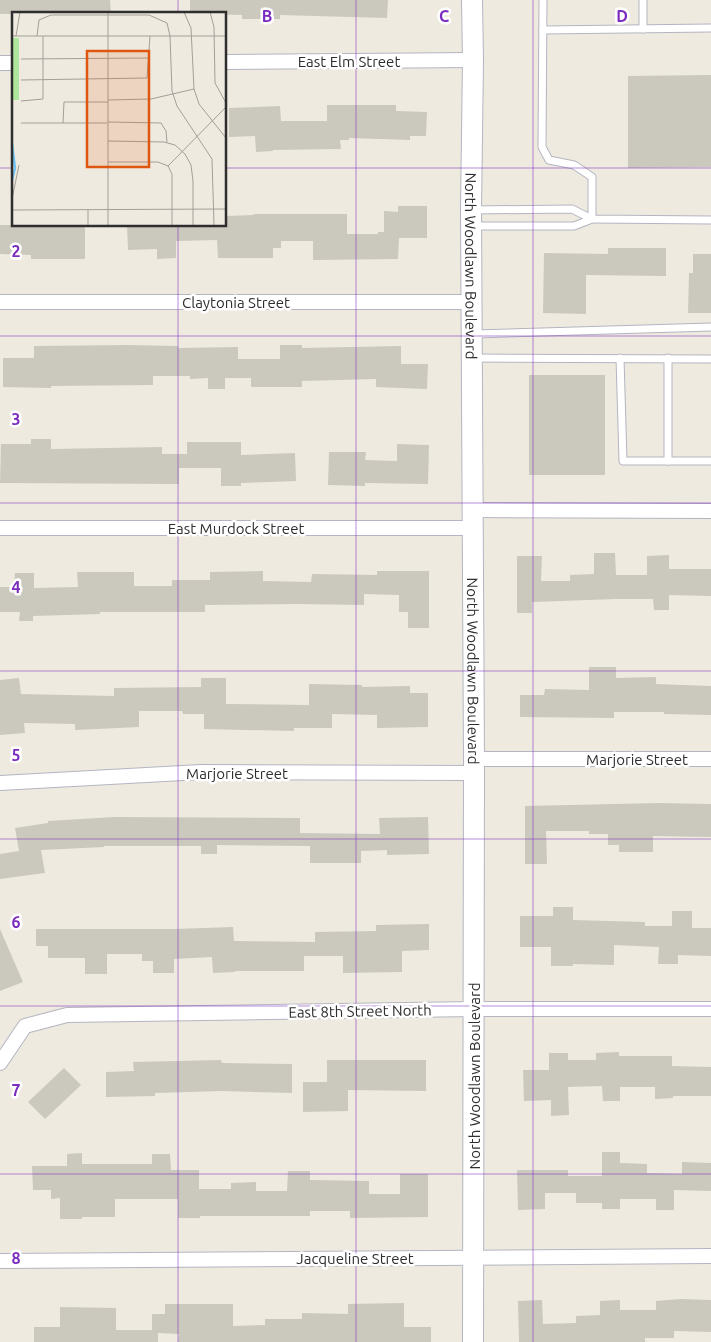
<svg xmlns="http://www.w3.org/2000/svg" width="711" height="1342" font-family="Ubuntu,sans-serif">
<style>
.building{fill:#cbc8be}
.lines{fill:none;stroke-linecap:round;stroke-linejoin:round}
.lane-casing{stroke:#b4b5c1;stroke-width:9}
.street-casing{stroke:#b4b5c1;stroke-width:16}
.secondary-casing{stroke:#b4b5c1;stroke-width:22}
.lane{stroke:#fff;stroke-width:7}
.street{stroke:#fff;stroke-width:14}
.secondary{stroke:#fff;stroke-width:20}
.grid{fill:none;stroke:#7b2cbf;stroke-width:1;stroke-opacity:0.55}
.labels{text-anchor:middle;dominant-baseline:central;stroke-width:5;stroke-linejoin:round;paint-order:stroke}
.street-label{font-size:15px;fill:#2e2e2e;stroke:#fff}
.inset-river{fill:none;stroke:#71c4f3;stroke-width:2.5}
.inset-road{fill:none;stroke:#a29f99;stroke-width:1}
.view{fill:#df570e;fill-opacity:0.15;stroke:#df570e;stroke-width:2.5}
.inset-edge{fill:none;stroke:#2e2e2e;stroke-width:2.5}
.grid-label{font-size:16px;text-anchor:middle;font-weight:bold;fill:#7b2cbf;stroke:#fff;stroke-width:5;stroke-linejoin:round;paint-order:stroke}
</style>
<rect width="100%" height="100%" fill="#efeae0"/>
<!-- building -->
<g class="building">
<polygon points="0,0 110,0 111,14 0,14"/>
<polygon points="190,0 388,0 387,18 280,15 280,19 242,19 242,15 190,14"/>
<polygon points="711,75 711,167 628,168 628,76"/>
<polygon points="327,105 396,105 396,111 427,112 426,136 410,136 410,140 349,138 349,140 340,140 341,149 273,150 273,151 256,152 255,136 229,137 229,108 280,106 281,121 327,121"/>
<polygon points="398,206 427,206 427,238 399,238 398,259 313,260 313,241 281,241 281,248 273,248 273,258 218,258 217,240 176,241 176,258 157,259 157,249 128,250 127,225 225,225 225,216 254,215 254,214 347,214 347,234 378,234 378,232 384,232 384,211 398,212"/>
<polygon points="0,225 85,225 85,259 31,259 31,255 0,254"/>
<polygon points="608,248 666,248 666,276 586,275 586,314 543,313 544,253 608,254"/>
<polygon points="693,254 711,254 711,313 688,313 689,273 693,273"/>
<polygon points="127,345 178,346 178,348 238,347 238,359 280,359 280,345 302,345 302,348 401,346 401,364 428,364 427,389 376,387 376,379 302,381 302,387 251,387 251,378 225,378 225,389 208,389 208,378 190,379 190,376 153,376 153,385 51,386 51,388 3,387 3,358 34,358 34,346"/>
<rect x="529" y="375" width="76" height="100"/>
<polygon points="31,439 51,439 51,449 162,447 162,454 187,454 187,442 241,442 241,455 295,453 296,481 241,483 241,486 221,486 221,468 179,468 179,484 0,483 1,444 31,444"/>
<polygon points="397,444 429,445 428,484 365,483 365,486 328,485 329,452 366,452 365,460 397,461"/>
<polygon points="594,553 615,553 616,575 647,575 647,556 669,555 669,569 711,569 711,596 669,595 669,610 654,610 653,599 616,599 532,602 532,613 517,613 517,556 542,556 541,581 570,581 570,575 594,574"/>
<polygon points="263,571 263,581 311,582 312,574 377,575 377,571 429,571 429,628 408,628 408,612 399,612 399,595 364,594 364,605 298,604 205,605 205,612 100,612 100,614 33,616 33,621 19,621 20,612 0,612 0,587 14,587 15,573 34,573 34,588 78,587 77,572 134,572 134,586 172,586 172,580 210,580 210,572"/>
<polygon points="589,667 616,667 616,678 656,677 656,684 711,686 711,715 664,714 664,712 614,712 614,718 520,717 520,695 544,695 545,689 589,690"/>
<polygon points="19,678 21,694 114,696 114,688 201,687 201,678 226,678 226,704 309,705 309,684 362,685 362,687 410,686 410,693 428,693 428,727 377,728 377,715 332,714 332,728 294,728 294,731 204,729 204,714 183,714 182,711 139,711 139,727 75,730 75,724 24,723 25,733 0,735 0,680"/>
<polygon points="659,803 711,804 711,837 653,836 653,852 619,852 619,845 608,845 608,834 589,834 589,831 546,831 547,864 525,864 525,806"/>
<polygon points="114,817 300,818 300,833 380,834 379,818 428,817 429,854 387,855 387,850 361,851 361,863 310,863 310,846 217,845 217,854 201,854 201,846 104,846 104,847 41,850 45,873 0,879 0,854 19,851 15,828 48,823 48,821"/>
<polygon points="553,907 573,907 573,920 645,922 645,926 672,926 672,911 692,911 692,928 711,928 711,956 678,955 678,964 658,964 659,947 614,945 614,965 573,964 573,966 551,966 551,947 520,947 520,916 553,916"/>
<polygon points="429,924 429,950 402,951 402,972 343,973 343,956 304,956 304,971 235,971 235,972 213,973 212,957 174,959 174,973 153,973 153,961 142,961 142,954 107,954 107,974 85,974 85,958 48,958 48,946 36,946 36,929 174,929 233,927 234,941 315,942 315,932 376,931 376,925"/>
<polygon points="0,929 23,982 0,991"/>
<polygon points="619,1052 619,1056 672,1056 672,1066 711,1067 711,1096 673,1096 673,1098 655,1099 655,1087 620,1087 620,1101 603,1101 602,1086 568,1087 569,1115 551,1116 551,1100 524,1101 523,1070 549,1070 549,1053 568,1053 568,1060 596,1060 596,1053"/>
<polygon points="221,1060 222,1063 292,1064 292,1093 222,1091 155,1093 155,1096 106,1097 106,1072 134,1071 133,1062"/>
<polygon points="327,1060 426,1060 426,1091 348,1090 348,1111 303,1112 303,1082 327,1082"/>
<polygon points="64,1068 81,1085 45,1119 28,1102"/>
<polygon points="602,1152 620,1152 620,1163 647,1164 647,1173 682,1174 682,1162 711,1163 711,1191 674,1190 674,1210 656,1210 656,1199 620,1199 620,1209 602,1209 602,1203 576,1203 576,1193 545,1193 545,1209 518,1210 517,1170 568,1170 568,1176 602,1176"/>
<polygon points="82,1153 82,1164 152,1164 152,1154 170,1154 171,1170 199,1170 199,1189 231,1189 231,1183 256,1182 256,1191 287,1191 288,1171 310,1171 310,1180 369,1181 369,1194 400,1194 400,1174 428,1174 428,1217 350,1218 350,1211 310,1211 310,1216 200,1216 200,1218 178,1218 178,1199 115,1199 115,1217 82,1217 82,1219 60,1219 60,1198 51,1199 51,1190 33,1190 32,1166 67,1166 67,1154"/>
<polygon points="681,1299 711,1300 711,1332 674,1331 674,1338 645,1338 645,1342 519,1342 518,1301 542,1300 543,1324 576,1323 576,1316 600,1315 600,1301 620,1300 620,1310 656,1310 656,1301"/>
<polygon points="404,1303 404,1327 431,1327 431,1342 178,1342 179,1334 158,1333 158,1342 34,1342 34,1327 60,1327 60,1307 116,1308 116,1330 152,1330 152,1314 165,1314 165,1304 233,1304 233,1326 265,1325 265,1319 302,1319 302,1313 348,1314 348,1304"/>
</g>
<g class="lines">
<defs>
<g id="lane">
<polyline points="543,0 542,147 549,160 574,165 592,177 592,219 711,220"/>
<polyline points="643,0 643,29"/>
<polyline points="543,30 711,28"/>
<polyline points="472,226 574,226 592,219 572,209 472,210"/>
<polyline points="474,334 711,327"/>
<polyline points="472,358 711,359"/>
<polyline points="620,358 623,461 711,461"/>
<polyline points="668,461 668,358"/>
</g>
<g id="street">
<polyline points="225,62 473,60"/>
<polyline points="0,63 14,63"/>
<polyline points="0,302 472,302"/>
<polyline points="473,510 711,511"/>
<polyline points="0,528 473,528"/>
<polyline points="474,759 711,759"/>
<polyline points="0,783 201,772 474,773"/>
<polyline points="0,1063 25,1026 67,1015 474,1009 711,1009"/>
<polyline points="0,1261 711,1256"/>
</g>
<g id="secondary">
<path id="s1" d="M472,0L473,60L471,210L474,759L473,1342"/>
</g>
</defs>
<!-- lane casing -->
<use href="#lane" class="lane-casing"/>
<!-- street casing -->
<use href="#street" class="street-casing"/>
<!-- secondary casing -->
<use href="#secondary" class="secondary-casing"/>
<!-- lane -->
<use href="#lane" class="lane"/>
<!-- street -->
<use href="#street" class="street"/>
<!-- secondary -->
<use href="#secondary" class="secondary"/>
</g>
<!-- grid -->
<path class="grid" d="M178,0V14M356,0V1342M533,0V1342M0,168H14M225,168H711M178,225V1342M0,336H711M0,503H711M0,671H711M0,839H711M0,1006H711M0,1174H711"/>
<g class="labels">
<!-- street labels -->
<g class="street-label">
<text x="349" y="61">East Elm Street</text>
<text stroke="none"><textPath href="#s1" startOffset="266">North Woodlawn Boulevard</textPath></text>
<text x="236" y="302">Claytonia Street</text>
<text x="236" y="528">East Murdock Street</text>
<text stroke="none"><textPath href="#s1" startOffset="671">North Woodlawn Boulevard</textPath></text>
<text x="637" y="759">Marjorie Street</text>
<text x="237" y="773">Marjorie Street</text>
<text transform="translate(360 1011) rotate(-1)">East 8th Street North</text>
<text transform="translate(474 1076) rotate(-90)">North Woodlawn Boulevard</text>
<text x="355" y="1258">Jacqueline Street</text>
</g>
</g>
<!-- overview -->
<g transform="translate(12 12)">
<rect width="214" height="214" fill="#efeae0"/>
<path d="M0,26H7V88H0Z" fill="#aee79b"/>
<path class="inset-river" d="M0,132L3,156L0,168"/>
<path class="inset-road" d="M96,0V213M172,0L179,16L182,77L187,92L214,126M198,0L202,15L203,71L214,91M0,24H214M4,24L8,0M25,24L27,8L39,3H137L155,11L158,24L160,79L165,94L200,147L202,213M9,47L137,46M9,68L135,66L138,24M96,88L139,87L182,77M9,89L31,87V24M96,110L149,111L154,119L155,130M9,111H95M51,111L52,90H96M96,129L152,130L163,133L173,142L179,153L181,169V213M96,150H146L156,154M156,154L214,95M156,154L160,162V213M0,187L7,153M76,197V213M0,198L214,197"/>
<path class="view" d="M75,39H137V155H75Z"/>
<rect width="214" height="214" class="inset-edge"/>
</g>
<g class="grid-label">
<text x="267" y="22">B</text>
<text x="444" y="22">C</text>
<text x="622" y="22">D</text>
<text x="16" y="257">2</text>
<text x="16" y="425">3</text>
<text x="16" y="593">4</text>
<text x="16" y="761">5</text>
<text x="16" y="928">6</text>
<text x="16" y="1096">7</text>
<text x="16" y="1264">8</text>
</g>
</svg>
